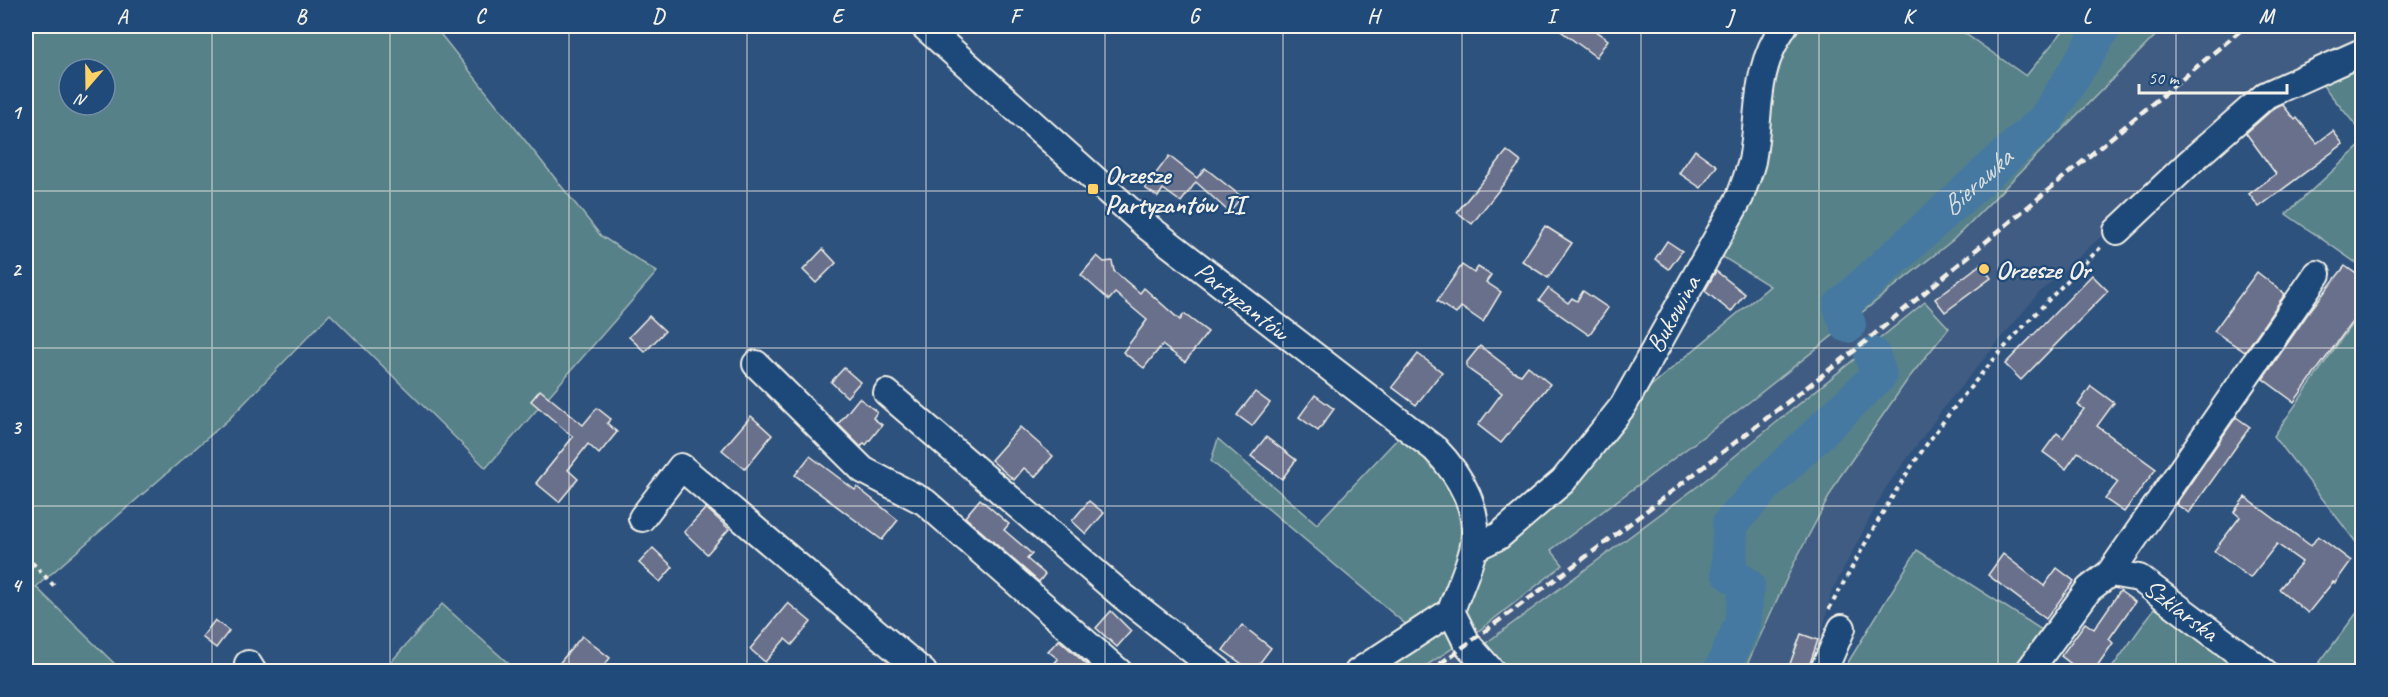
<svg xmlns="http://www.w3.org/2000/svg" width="2388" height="697" font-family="Caveat,sans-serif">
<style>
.built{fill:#405b82}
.green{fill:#578189;stroke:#a6b9b8;stroke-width:1.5;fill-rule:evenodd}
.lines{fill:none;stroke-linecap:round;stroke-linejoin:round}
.river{stroke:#4579a2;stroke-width:36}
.building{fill:#69708c;stroke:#f4f1e8;stroke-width:1.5}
.minor-casing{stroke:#f4f1e8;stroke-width:30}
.path{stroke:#f4f1e8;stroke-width:4;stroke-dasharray:4.5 4.5;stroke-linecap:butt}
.minor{stroke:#1f4a7a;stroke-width:26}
.rail{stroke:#f4f1e8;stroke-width:4.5;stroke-dasharray:9 4.5;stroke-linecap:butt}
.grid{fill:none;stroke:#f4f1e8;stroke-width:1.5;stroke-opacity:0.55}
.poi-dot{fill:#ffd166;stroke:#1f4a7a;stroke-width:2}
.labels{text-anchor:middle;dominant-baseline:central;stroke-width:4.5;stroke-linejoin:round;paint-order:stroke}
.poi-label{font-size:26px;font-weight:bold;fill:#f4f1e8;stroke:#1f4a7a;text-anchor:start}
.street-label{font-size:26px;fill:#f4f1e8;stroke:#1f4a7a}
.water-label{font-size:27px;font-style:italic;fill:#dadfde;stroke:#1f4a7a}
.neatline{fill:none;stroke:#f4f1e8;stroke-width:2}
.grid-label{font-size:20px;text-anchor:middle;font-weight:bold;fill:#f4f1e8}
</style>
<rect width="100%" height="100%" fill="#2e527e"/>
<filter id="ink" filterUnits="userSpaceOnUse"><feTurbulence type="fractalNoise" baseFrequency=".0167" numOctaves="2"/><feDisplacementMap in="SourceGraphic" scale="12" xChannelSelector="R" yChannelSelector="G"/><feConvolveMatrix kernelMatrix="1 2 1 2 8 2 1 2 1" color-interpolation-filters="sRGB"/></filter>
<g filter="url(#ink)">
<!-- built -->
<polygon class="built" points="2145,26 2362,26 2362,46 2259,93 2039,293 1948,402 1885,489 1831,593 1820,644 1810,671 1744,671 1793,565 1839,478 1908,379 1949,328 1925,302 1698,486 1482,646 1444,671 1418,672 1472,636 1563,564 1551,550 1748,403 1953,240 2069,123"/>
<!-- green -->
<g class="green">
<path d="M26,26H434L601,236L657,272L486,468L330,314L229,419L36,587L122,671H26ZM69,69H105V105H69Z"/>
<polygon points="1802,26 1954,26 2026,76 2067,26 2165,26 1953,240 1748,403 1551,550 1563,565 1472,636 1466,612 1473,581 1484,560 1523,532 1633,401 1770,286 1721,256 1771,89 1787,44"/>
<polygon points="2362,61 2362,133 2320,82"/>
<polygon points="2362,144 2362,267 2286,214"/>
<polygon points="1925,302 1949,328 1908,379 1839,478 1793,565 1744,671 1505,671 1482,646 1698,486"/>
<polygon points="2362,309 2362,550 2274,436"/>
<polygon points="1400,436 1441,472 1460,504 1464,544 1441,605 1409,627 1211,461 1218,439 1317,524"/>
<polygon points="1917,550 2045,632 2016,671 1842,672"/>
<polygon points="442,604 517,671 383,671"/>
<polygon points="2156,606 2228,660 2220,671 2109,672"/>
<polygon points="2362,606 2362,671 2313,671"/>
<polygon points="1444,624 1453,648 1418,671 1374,672"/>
</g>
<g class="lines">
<!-- river -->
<g class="river">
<path id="s1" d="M1848,325L1841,306L2046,119L2104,26"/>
<polyline points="1721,672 1742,624 1747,586 1729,572 1730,524 1765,485 1879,375 1872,355"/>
</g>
</g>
<!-- building -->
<g class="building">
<polygon points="1554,26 1588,26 1608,40 1596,57"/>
<polygon points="2282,104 2295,120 2297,118 2317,143 2333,131 2343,144 2259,207 2249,194 2276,174 2246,133 2274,108"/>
<polygon points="1695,150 1717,166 1701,188 1679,173"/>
<polygon points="1507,151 1521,162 1472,224 1457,212"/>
<polygon points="1169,156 1197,178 1205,168 1242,197 1229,212 1196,182 1181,202 1163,189 1158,197 1145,188"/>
<polygon points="1545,226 1572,243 1548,278 1522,261"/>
<polygon points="1667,241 1682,251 1669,269 1655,259"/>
<polygon points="823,249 836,263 816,283 803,270"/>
<polygon points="1097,256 1104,262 1112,261 1114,271 1140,293 1144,288 1180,320 1184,314 1208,332 1185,362 1162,345 1144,368 1123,352 1147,320 1115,293 1109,300 1081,275"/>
<polygon points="1981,264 1991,278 1945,312 1935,299"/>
<polygon points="1462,265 1474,273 1478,267 1491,275 1486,282 1501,292 1483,322 1461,307 1456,314 1437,301"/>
<polygon points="2345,266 2362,278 2362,298 2353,312 2357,315 2294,402 2263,379 2309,312"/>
<polygon points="1716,271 1745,294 1731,312 1705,291"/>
<polygon points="2257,272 2285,294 2245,352 2214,331"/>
<polygon points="2092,275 2108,291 2021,380 2005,364"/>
<polygon points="1548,288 1568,303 1572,298 1577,301 1583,291 1608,308 1589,335 1539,300"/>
<polygon points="649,316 665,331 645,352 629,337"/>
<polygon points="1480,346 1514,372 1521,375 1528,366 1550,384 1501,443 1478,425 1502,393 1467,368 1467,362"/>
<polygon points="1418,354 1442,372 1416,405 1392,387"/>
<polygon points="844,368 860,382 847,397 831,382"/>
<polygon points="2091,386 2114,403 2097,426 2156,469 2124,512 2105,499 2118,482 2078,452 2066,469 2043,452 2057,433 2063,438 2084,409 2078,405"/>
<polygon points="540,390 583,425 597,408 611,419 607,423 617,432 599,454 588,444 568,470 578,479 559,502 536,483 573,437 531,401"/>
<polygon points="1255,392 1270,403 1252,426 1237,415"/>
<polygon points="1315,395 1334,409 1318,431 1299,417"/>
<polygon points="859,398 877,412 873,418 882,425 866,445 864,443 861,447 838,424"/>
<polygon points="751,416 772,435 745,469 722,450"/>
<polygon points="2236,417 2250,427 2189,513 2176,504"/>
<polygon points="1020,427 1053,456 1035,477 1024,468 1014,480 991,460"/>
<polygon points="1266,437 1296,460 1282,479 1251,456"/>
<polygon points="810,456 855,490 857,487 898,520 882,540 795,475"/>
<polygon points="2245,497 2311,546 2318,536 2351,561 2335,583 2333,582 2308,613 2279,589 2302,562 2277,544 2250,578 2214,551 2240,517 2234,512"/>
<polygon points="980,499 1009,524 1004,530 1032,554 1027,559 1045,574 1039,582 965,517"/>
<polygon points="1089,501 1104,513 1086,534 1072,521"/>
<polygon points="706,508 729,529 707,554 684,532"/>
<polygon points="653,548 673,567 660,582 639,563"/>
<polygon points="2003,554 2044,586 2057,568 2074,581 2046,619 1988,575"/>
<polygon points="2120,591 2135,602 2109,639 2113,643 2093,672 2082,672 2061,656 2085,623 2094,629"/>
<polygon points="788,603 811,622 792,645 785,639 765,662 750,649"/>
<polygon points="1111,611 1131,631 1117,647 1096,628"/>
<polygon points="215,620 229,631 216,648 202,637"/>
<polygon points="1242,625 1271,648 1253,672 1223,650"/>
<polygon points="1801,634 1818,640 1807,672 1787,672"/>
<polygon points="582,636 610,658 599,672 552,672"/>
<polygon points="1059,640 1095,672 1047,672 1058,659 1048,651"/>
</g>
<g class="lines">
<defs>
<g id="minor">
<path d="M924,26L1149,228L1435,449C1460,475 1482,511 1473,550C1468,570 1458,591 1451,611"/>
<polyline points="2117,231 2190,162 2266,95 2362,52"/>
<polyline points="756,364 863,470 925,502 1119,672"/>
<polyline points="887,393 1124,597 1220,672"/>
<polyline points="642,518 681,467 923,672"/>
<path d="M1474,548L1499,536L1563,481L1623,406L1740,197C1744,185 1749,173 1752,161C1761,112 1753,71 1784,26"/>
<polyline points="2110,573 2317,274"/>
<polyline points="1451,611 1468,645 1492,672"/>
<polyline points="248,664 253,672"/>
<polyline points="1358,672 1451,611"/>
<polyline points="1823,672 1842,628"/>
<polyline points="2028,672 2089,589 2110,573 2139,578 2264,672"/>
</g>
</defs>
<!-- minor casing -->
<use href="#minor" class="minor-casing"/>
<!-- path -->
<g class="path">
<polyline points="26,556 56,588"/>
<path d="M1829,609C1852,568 1874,526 1899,486C1955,396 2028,319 2103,245"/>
</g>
<!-- minor -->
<use href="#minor" class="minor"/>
<!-- rail -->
<polyline class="rail" points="1429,672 1606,542 1859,347 2246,26"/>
</g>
</g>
<!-- grid -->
<path class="grid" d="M212,26V672M390,26V672M569,26V672M747,26V672M926,26V672M1105,26V672M1283,26V672M1462,26V672M1641,26V672M1819,26V672M1998,26V672M2176,26V672M26,191H2362M26,348H2362M26,506H2362"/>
<!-- markers -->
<g class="poi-dot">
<rect x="1087" y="183" width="12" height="12" rx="3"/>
<circle cx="1984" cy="269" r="6"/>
</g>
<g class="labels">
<!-- poi labels -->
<g class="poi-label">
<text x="1105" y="174">Orzesze<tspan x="1105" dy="30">Partyzantów II</tspan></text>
<text x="1996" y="269">Orzesze Or</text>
</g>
<!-- street labels -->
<g class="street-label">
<text transform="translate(1242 301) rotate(38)">Partyzantów</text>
<text transform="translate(1673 314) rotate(-61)">Bukowina</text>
<text transform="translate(2181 610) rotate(37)">Szklarska</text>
</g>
<!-- water labels -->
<g class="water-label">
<text stroke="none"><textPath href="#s1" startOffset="204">Bierawka</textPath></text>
</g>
</g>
<!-- margin -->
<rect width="2388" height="697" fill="none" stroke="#1f4a7a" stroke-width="66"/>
<!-- north arrow -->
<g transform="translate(87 87) rotate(200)"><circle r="28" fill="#1f4a7a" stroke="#748da6" stroke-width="1.5"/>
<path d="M0-4.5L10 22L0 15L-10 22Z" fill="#ffd166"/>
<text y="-9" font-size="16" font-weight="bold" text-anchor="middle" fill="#f4f1e8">N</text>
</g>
<!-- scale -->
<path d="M2139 84v9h148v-9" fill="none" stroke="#f4f1e8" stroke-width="3"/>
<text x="2148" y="84" font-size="18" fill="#f4f1e8" stroke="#1f4a7a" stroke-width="4.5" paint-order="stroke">50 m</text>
<rect x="33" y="33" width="2322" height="631" class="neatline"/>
<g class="grid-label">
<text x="122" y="23">A</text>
<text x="301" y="23">B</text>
<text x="480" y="23">C</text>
<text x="658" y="23">D</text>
<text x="837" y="23">E</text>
<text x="1015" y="23">F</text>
<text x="1194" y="23">G</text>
<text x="1373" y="23">H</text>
<text x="1551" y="23">I</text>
<text x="1730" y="23">J</text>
<text x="1908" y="23">K</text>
<text x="2087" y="23">L</text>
<text x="2266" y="23">M</text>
<text x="16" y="119">1</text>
<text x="16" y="276">2</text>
<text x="16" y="434">3</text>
<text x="16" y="592">4</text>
</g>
</svg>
